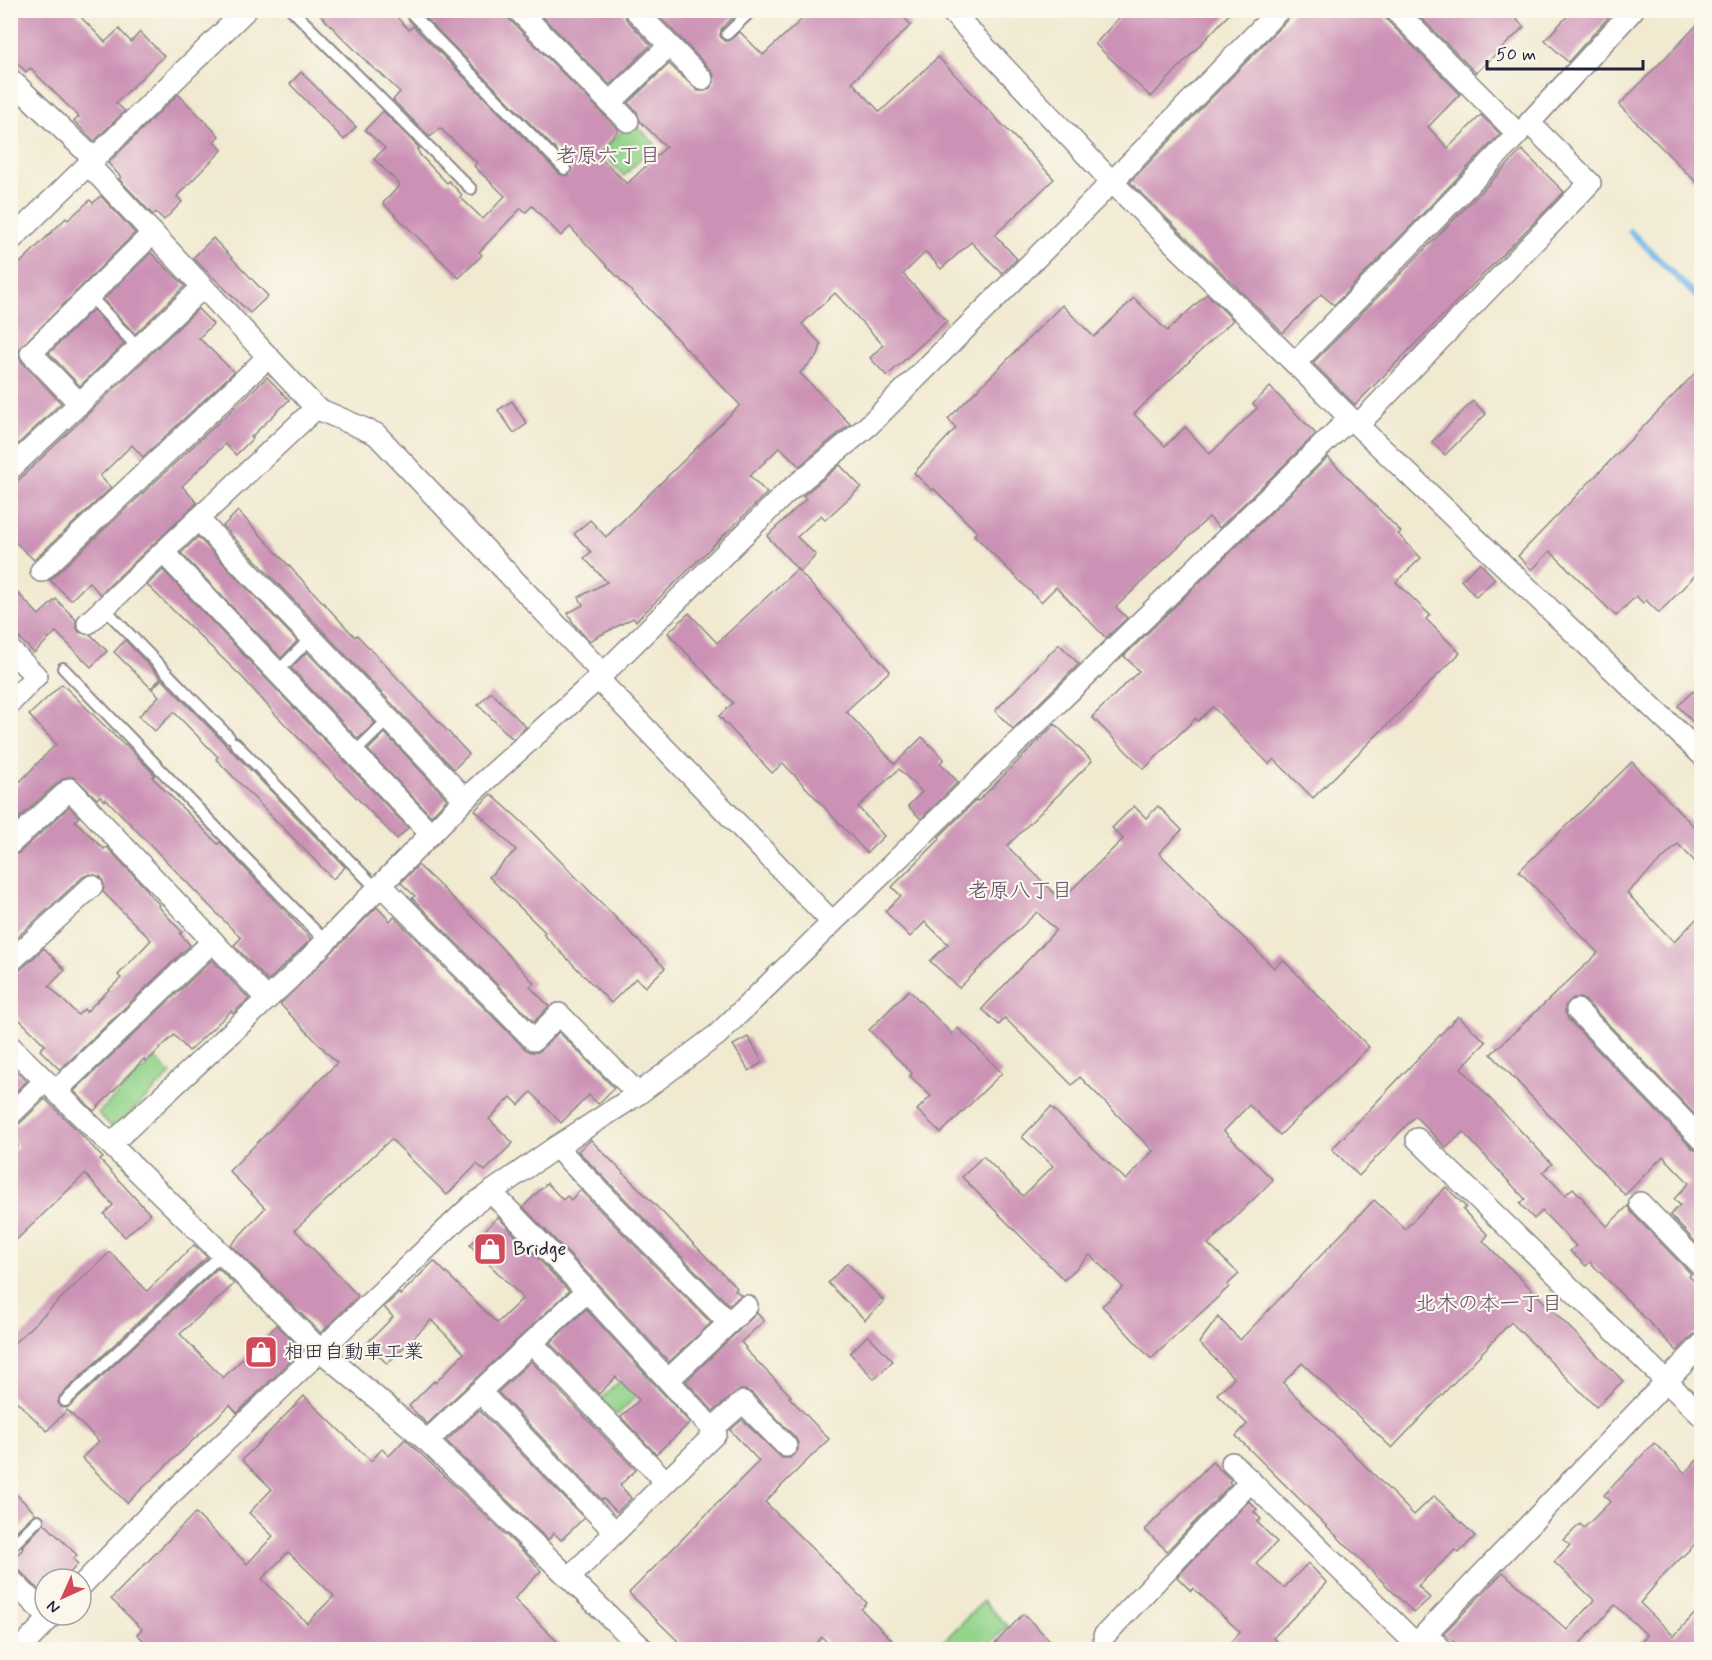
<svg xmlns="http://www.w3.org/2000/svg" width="1712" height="1660" font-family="Mynerve,'Klee One',sans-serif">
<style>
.green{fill:#93d48b;stroke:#5a7b63;stroke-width:1.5}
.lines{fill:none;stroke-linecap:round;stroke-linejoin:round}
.stream{stroke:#6eb6e6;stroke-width:6}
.building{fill:#cc92b5;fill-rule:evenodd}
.lane-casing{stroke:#8a8686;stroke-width:14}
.street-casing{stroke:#8a8686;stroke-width:24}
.lane{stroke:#fff;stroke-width:10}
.street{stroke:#fff;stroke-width:21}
.labels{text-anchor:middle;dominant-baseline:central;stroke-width:4.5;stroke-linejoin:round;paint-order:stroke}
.poi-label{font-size:20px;fill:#22223b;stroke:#fbf7ec;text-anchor:start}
.neighbourhood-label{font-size:21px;fill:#5e4966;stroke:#fbf7ec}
</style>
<rect width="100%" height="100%" fill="#fbf7ec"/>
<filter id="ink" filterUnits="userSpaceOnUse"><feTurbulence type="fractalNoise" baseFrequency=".0167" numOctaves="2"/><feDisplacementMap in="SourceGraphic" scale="12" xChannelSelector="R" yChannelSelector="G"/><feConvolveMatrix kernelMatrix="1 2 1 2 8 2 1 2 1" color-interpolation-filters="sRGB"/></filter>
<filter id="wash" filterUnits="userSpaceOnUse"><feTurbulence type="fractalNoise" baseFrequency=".008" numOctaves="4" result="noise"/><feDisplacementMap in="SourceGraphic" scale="24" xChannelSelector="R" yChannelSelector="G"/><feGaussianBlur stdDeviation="1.35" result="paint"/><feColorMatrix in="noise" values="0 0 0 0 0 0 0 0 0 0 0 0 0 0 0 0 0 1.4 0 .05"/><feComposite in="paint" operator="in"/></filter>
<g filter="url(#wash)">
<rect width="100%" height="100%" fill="#f1ead1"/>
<!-- green -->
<g class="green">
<polygon points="632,121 655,144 624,176 601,152"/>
<polygon points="155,1058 171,1074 114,1129 98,1113"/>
<polygon points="642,1359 658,1375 617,1415 601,1399"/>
<polygon points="983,1601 1008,1626 984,1649 936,1649"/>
</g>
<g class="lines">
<!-- stream -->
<polyline class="stream" points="1630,231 1702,302"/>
</g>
<g id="blocks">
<!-- building -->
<g class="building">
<polygon points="10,10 74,10 105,42 119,29 131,42 140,32 164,56 116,103 125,111 94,141 74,121 79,117 30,68 26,72 10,56"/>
<polygon points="315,10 390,10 409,30 413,26 560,174 567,176 572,170 570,164 424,16 430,10 506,10 509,19 619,130 596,153 627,184 666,147 640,121 637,112 628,103 669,64 698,91 705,91 710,88 714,82 714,75 711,70 653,10 740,10 721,29 720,36 724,41 728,41 740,32 763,55 812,10 897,10 911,25 852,82 880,112 938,57 1054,179 995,235 1017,259 1002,273 971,242 941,269 926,252 903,274 947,321 887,376 870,358 883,345 835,293 802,324 821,344 818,355 800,373 850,424 799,466 780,447 750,476 767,493 636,621 633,618 589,641 574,624 568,613 583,605 579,597 607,582 584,558 591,552 574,534 590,520 606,537 740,405 570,227 561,236 532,206 526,212 521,208 479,252 482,255 459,278 383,203 400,185 374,159 385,148 365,130 383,111 419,148 417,149 420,155 447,183 449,181 462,195 460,197 483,219 505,196 474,166 477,163 440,128 430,137 393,100 400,92 378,71 377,72"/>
<polygon points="536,10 623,10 626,19 651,45 610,85"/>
<polygon points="1126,10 1233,10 1151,97 1095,44"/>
<polygon points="1294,10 1383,10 1386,19 1460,94 1428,127 1448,148 1481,115 1500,134 1334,305 1321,294 1283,333 1130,182 1288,19"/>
<polygon points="1413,10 1507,10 1524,27 1476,73"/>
<polygon points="1573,10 1615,10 1568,62 1545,40"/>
<polygon points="1701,21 1701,187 1619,105"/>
<polygon points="301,72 356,127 344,140 290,84"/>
<polygon points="178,94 219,136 214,141 222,150 177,196 182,202 164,220 156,212 153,215 119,179 121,177 108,163"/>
<polygon points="1522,150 1564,192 1355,405 1313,363"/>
<polygon points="101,196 135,233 19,349 19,356 22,362 61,403 16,446 10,440 10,273 66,218 68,220 90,200 93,203"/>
<polygon points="213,238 268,296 250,313 193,258"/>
<polygon points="151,253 185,286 135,334 103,300"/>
<polygon points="1207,294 1233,320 1134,414 1165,446 1185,427 1210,454 1257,408 1253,404 1270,387 1316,434 1219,528 1209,517 1116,607 1127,618 1106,638 1056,587 1041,602 974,535 977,532 934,489 932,490 914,473 956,428 948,419 1062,305 1094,337 1134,298 1167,331"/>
<polygon points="198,309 213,324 199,338 234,372 143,457 132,445 100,476 111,488 34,560 10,537 10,488"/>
<polygon points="93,310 124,344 80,386 49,353"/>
<polygon points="1701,367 1701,569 1659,613 1646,600 1643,603 1636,596 1616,616 1550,551 1532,570 1518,556"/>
<polygon points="267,377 289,400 251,437 253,438 236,455 225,444 182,486 197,503 100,594 89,582 71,600 50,580"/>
<polygon points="512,401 527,424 514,433 498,410"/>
<polygon points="1473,401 1486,414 1445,455 1432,442"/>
<polygon points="1328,457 1401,532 1398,534 1421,558 1396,582 1430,615 1426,619 1460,653 1313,798 1274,759 1269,764 1213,707 1198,721 1196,718 1144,769 1092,717 1139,671 1124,656"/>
<polygon points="840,465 861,487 825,520 821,515 797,537 816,555 800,572 767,536 806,499 803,496"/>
<polygon points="238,511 355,637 357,635 469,754 454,769 223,526"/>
<polygon points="198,537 297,641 281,658 181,553"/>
<polygon points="1480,563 1495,579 1476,597 1461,580"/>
<polygon points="797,569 890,671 846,711 895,764 922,737 944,759 940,763 958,782 921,819 908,806 922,792 899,769 858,807 884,836 867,853 783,763 772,773 719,716 733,703 668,633 689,613 717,643"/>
<polygon points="163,570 408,828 397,839 276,715 243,678 147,585"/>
<polygon points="10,585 39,615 56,599 76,620 76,626 79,632 91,635 107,651 91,667 56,632 34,653 10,629"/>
<polygon points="125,640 161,678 151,688 114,652"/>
<polygon points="1059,644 1079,664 1013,729 995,711"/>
<polygon points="307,652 375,723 358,739 291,668"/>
<polygon points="162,679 345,867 333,879 216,759 218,757 174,712 155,731 139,716 159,696 152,689"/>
<polygon points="62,684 124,745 125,744 155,775 152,777 218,844 220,842 311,939 268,981 234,945 241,938 233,930 106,799 105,801 100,796 97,799 74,777 68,777 61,780 10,826 10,792 56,744 29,715"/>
<polygon points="1693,691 1701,700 1701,731 1678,706"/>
<polygon points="491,692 526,727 513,739 478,705"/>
<polygon points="1055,724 1092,761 1007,846 1061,900 1123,839 1112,828 1134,806 1146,818 1158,806 1182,830 1159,853 1274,968 1283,960 1369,1047 1280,1135 1249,1105 1224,1131 1273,1180 1208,1244 1239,1274 1227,1285 1229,1287 1151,1359 1102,1306 1123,1287 1090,1255 1064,1280 962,1177 983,1156 1023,1196 1053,1166 1022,1137 1051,1107 1126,1180 1153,1151 1080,1077 1072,1085 1005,1018 999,1025 982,1009 1056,930 1037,912 959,988 930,961 948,944 925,922 910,937 885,911 901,896 892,887 940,839 939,837 976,800 978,801"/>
<polygon points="385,733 447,799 431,816 368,750"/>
<polygon points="1632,762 1701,834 1701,868 1678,844 1627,893 1674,942 1701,914 1701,1121 1586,1001 1580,998 1573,998 1565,1006 1565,1012 1568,1019 1693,1149 1701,1152 1701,1248 1670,1215 1680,1205 1674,1199 1689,1183 1663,1156 1625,1195 1491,1054 1598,953 1519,871"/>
<polygon points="491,794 522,822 665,968 645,987 636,978 611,1003 543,934 545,932 489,877 516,850 475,810"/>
<polygon points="69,807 79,817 75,821 104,849 107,847 148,891 147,892 160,905 158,906 182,932 180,934 190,945 60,1070 40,1050 45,1045 10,1010 10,974 19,971 44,948 65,970 49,986 78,1015 84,1009 86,1012 121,978 118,975 151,940 103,892 104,884 101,877 90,874 83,877 10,944 10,856 19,853"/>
<polygon points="418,865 474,918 534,983 530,987 549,1006 534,1022 412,898 415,896 401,883"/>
<polygon points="377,907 390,921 394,917 525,1049 531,1052 538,1052 559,1032 614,1088 598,1104 589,1095 561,1123 531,1092 519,1105 511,1097 489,1119 513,1143 485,1171 477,1164 447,1195 391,1139 295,1230 358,1296 321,1333 231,1245 265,1208 229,1171 337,1063 280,1004"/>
<polygon points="212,960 249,999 233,1013 231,1011 189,1051 174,1035 146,1062 144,1059 94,1111 74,1091"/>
<polygon points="909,990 952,1034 958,1028 1002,1073 941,1133 917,1110 931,1096 910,1076 912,1073 869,1030"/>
<polygon points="1458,1016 1486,1042 1461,1068 1552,1164 1543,1172 1565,1195 1573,1188 1585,1201 1584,1202 1607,1226 1628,1206 1631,1212 1691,1274 1689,1276 1701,1288 1701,1332 1693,1335 1677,1351 1590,1262 1586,1266 1570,1251 1576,1246 1542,1211 1534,1219 1520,1204 1525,1199 1463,1132 1446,1148 1415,1116 1359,1176 1332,1149"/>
<polygon points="748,1037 763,1062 749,1071 733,1045"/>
<polygon points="10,1065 27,1081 10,1097"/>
<polygon points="45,1099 76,1129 103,1158 100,1160 150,1214 125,1237 104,1214 113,1205 85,1174 10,1246 10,1154 18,1146 10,1139 10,1127 19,1124"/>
<polygon points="591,1140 737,1288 735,1290 741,1295 729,1305 578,1151"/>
<polygon points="547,1183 563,1200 567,1196 571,1200 580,1190 711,1323 669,1362 596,1282 523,1207"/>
<polygon points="1446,1187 1466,1207 1463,1210 1488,1235 1483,1241 1623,1381 1596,1407 1511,1322 1392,1448 1302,1363 1283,1383 1414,1515 1434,1496 1475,1536 1459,1553 1455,1550 1418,1586 1430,1598 1414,1613 1236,1436 1247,1424 1217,1394 1234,1378 1199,1343 1218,1317 1240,1340 1374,1200 1405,1229"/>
<polygon points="498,1217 569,1291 427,1424 409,1406 434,1381 435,1383 464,1353 431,1320 387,1364 367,1343 393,1317 384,1307 399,1293 400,1295 434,1261 497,1323 523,1298 470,1245"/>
<polygon points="194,1245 207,1257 60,1396 58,1402 60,1407 66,1408 70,1406 218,1268 234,1284 180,1334 223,1378 277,1325 302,1350 237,1413 230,1405 127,1503 82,1458 99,1441 67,1410 47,1431 10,1395 10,1347 110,1252 147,1291"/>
<polygon points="847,1263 884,1301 865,1320 828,1283"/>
<polygon points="586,1309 690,1423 656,1454 621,1417 639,1400 616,1377 599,1394 550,1343"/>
<polygon points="757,1313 764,1321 741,1342 746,1348 745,1349 791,1396 789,1397 829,1439 765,1502 867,1603 861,1609 902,1650 835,1650 822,1637 810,1650 687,1650 629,1593 759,1461 730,1430 742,1420 782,1458 790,1458 798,1450 798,1443 795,1437 752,1393 746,1390 740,1390 713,1411 686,1381"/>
<polygon points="868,1335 893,1361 874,1379 850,1353"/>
<polygon points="531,1361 636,1470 620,1485 631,1498 617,1512 603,1498 602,1500 498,1392"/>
<path d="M304,1396L371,1461L382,1449L389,1456L405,1439L530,1558L541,1571L514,1599L566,1650H133L143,1640L137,1634L142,1629L111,1599L195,1513L247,1564L273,1536L249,1513L272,1489L242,1460ZM288,1552L334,1596L307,1623L262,1579Z"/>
<polygon points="479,1410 584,1518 561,1540 554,1533 548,1540 446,1441"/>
<polygon points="1654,1443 1685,1473 1701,1456 1701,1538 1661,1578 1640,1603 1674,1636 1701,1607 1701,1641 1693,1650 1633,1650 1647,1635 1615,1605 1574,1650 1463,1650 1444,1633 1503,1572 1567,1630 1594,1600 1554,1562 1570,1545 1564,1540 1580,1524 1584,1528 1610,1502 1604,1495"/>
<polygon points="1212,1462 1231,1480 1229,1482 1231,1484 1167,1551 1145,1530"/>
<polygon points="10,1488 35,1513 11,1536 10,1536"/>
<polygon points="1249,1501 1257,1509 1254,1512 1261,1519 1257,1522 1277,1542 1256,1563 1284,1588 1308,1563 1327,1583 1273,1638 1285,1650 1223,1650 1240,1632 1193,1588 1191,1591 1177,1577"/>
<polygon points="44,1523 77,1555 73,1559 78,1564 64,1579 45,1579 45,1596 19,1570 10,1567 10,1561 23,1549 22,1547"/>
<polygon points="1023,1614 1060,1650 989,1650"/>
</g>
</g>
</g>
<g filter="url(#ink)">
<use href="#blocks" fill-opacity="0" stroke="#8a8686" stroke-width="1.5"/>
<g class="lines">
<defs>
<g id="lane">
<polyline points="292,10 471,189"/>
<polyline points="408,10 565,169"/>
<polyline points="727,34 752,10"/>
<polyline points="89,295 139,349"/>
<polyline points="104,608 229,737"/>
<polyline points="63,668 325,941"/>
<polyline points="277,672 311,638"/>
<polyline points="235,743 377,889"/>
<polyline points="354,753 389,719"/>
<polyline points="65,1401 222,1254"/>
<polyline points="10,1548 38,1520"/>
</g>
<g id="street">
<polyline points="518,10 628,121"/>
<polyline points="635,10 702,79"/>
<polyline points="950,10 1112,182 1350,418 1702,755"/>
<polyline points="10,79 95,160"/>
<polyline points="610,103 669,46"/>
<polyline points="89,165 316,408 376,434 603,674"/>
<polyline points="10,241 246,10"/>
<polyline points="1295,363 1518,134 1395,10"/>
<polyline points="80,404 31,353 153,233"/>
<polyline points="1358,425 1590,183 1529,123 1633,10"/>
<polyline points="10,469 203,287"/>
<polyline points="198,519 465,799"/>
<polyline points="163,552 431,834"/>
<polyline points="41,571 268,357"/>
<polyline points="88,623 316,408"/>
<polyline points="10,650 36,676 10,703"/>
<polyline points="598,679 832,922"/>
<polyline points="10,844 70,789 266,998"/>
<polyline points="381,885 534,1040 559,1014 638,1094"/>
<polyline points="10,962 92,886"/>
<polyline points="1577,1010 1702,1140"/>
<polyline points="10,1046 320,1350 427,1441 644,1650"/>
<polyline points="56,1091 213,941"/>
<polyline points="10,1115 45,1081"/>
<polyline points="1417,1139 1702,1416"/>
<polyline points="111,1144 290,978 465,799 603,674 785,494 868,426 1112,182 1279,10"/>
<polyline points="556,1147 729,1323"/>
<polyline points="491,1192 587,1291 716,1433 570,1577"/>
<polyline points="1640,1203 1702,1267"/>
<polyline points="532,1343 666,1482"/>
<polyline points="668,1380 747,1306"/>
<polyline points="480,1392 615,1532"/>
<polyline points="712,1429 743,1402 786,1446"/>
<polyline points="427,1441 587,1291"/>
<polyline points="1232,1463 1415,1643"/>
<polyline points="10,1579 45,1614"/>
<polyline points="81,1586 153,1511 471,1206 556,1147 638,1094 717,1035 1350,418"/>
<polyline points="1426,1633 1442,1650"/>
<polyline points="1104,1636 1251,1481"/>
<polyline points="19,1650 53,1615"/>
<polyline points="1410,1650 1702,1344"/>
</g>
</defs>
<!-- lane casing -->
<use href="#lane" class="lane-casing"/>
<!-- street casing -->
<use href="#street" class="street-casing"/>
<!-- lane -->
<use href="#lane" class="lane"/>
<!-- street -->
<use href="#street" class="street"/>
</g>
</g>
<!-- icons -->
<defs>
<symbol id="shop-square" viewBox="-11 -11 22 22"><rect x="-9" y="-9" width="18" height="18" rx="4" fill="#d1495b" stroke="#fbf7ec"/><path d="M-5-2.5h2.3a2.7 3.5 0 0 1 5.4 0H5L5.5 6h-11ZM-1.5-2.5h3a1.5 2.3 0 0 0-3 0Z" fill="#fff"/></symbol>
</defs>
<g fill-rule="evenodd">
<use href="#shop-square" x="471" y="1230" width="38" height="38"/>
<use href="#shop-square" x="242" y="1333" width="38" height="38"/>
</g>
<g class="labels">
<!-- poi labels -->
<g class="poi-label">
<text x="513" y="1249">Bridge</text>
<text x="284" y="1352">相田自動車工業</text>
</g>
<!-- neighbourhood labels -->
<g class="neighbourhood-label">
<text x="608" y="156">老原六丁目</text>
<text x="1020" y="891">老原八丁目</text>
<text x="1489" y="1304">北木の本一丁目</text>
</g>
</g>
<!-- margin -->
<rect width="1712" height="1660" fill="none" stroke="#fbf7ec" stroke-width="36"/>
<!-- north arrow -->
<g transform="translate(63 1597) rotate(225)"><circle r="28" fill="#fbf7ec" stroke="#a4a2a5" stroke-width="1.5"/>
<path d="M0-4.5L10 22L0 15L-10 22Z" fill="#d1495b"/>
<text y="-9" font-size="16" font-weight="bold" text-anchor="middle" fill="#22223b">N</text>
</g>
<!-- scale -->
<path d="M1487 60v9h156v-9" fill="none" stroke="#22223b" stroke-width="3"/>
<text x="1496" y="60" font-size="18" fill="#22223b" stroke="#fbf7ec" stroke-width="4.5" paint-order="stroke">50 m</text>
</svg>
